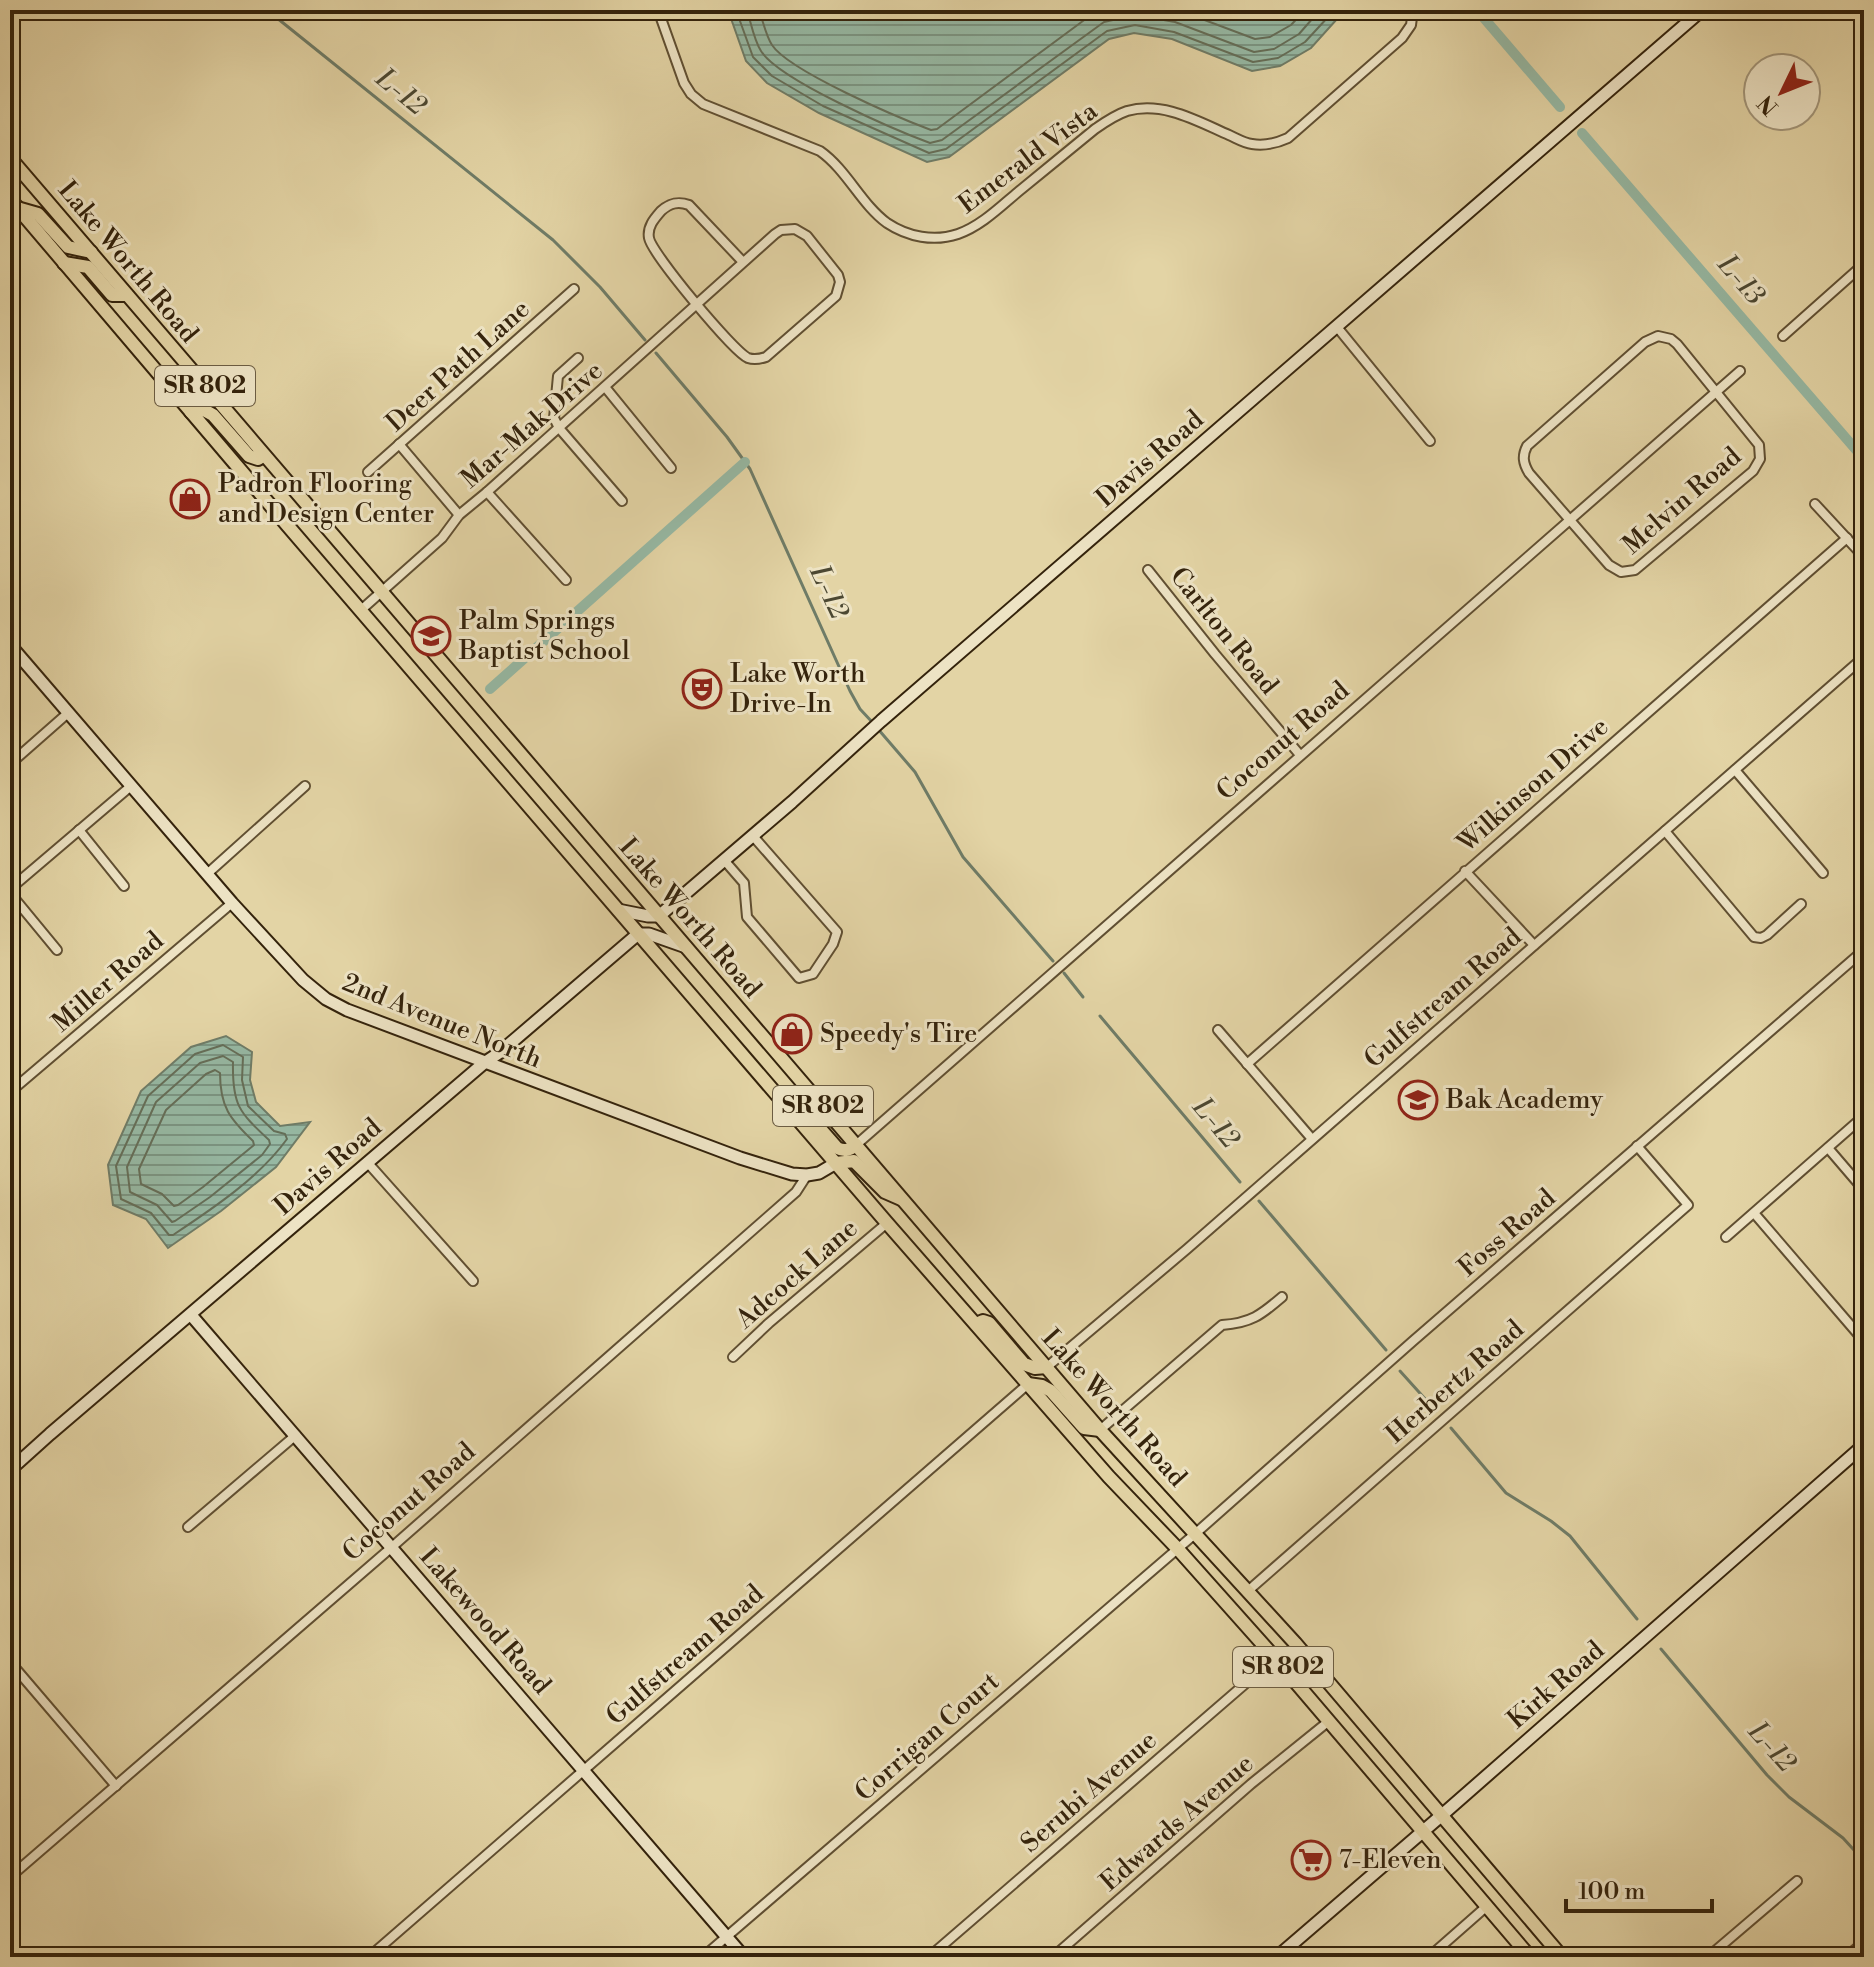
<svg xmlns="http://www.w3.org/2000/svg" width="1874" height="1967" font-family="'Libre Bodoni',serif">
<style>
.water{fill:url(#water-rules);stroke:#6f7c67;stroke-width:2}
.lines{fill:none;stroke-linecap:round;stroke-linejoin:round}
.shore{stroke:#656e58;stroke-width:2}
.stream{stroke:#6f7c67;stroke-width:3}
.canal{stroke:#96b8a3;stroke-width:10}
.street-casing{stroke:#604f32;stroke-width:12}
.secondary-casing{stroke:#34230c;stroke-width:15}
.primary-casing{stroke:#34230c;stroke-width:16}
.street{stroke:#ede3c4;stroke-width:8}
.secondary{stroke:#ede3c4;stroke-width:11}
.primary{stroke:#e3d4a5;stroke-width:12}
.labels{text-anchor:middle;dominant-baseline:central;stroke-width:6;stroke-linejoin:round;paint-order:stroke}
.shield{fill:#ede3c4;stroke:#6c5d43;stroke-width:2}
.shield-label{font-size:24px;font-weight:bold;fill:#34230c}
.street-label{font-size:26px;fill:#34230c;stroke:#ede3c4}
.poi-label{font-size:26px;fill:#34230c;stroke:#ede3c4;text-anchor:start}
.water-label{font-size:28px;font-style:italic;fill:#4c4832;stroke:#ede3c4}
</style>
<defs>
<pattern id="water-rules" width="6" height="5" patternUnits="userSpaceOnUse" patternTransform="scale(2)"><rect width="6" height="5" fill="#96b8a3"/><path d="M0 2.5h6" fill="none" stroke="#7b9583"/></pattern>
</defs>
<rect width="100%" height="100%" fill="#e3d4a5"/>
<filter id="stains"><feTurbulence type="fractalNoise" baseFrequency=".0025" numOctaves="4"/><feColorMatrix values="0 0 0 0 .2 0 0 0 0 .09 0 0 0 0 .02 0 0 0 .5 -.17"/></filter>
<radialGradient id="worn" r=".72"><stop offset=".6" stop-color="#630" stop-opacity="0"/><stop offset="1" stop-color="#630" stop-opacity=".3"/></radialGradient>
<!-- water -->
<g class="water">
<polygon points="728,10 1338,10 1337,19 1311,48 1280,66 1252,71 1172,39 1134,33 1109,39 949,157 927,162 819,113 767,83 746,61"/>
<polygon points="226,1036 252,1052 250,1080 256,1102 280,1126 310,1122 276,1167 221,1211 168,1248 146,1219 113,1205 108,1165 141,1091 191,1047"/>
</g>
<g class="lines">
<!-- shore -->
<g class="shore">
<polyline points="736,10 753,57 772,76 823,106 929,153 946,149 1107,31 1135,25 1174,32 1253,62 1278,58 1305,42 1329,16 1330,10"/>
<path d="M747,10C751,23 754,40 761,51C779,80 895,130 930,143L942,140L1104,22L1135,15L1175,22L1254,52L1274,49L1299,34L1320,10"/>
<path d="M759,10C763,21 766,36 772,45C789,71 899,118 931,130L937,129L1091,15L1102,10"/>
<polyline points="1178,10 1255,39 1270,37 1291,25 1305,10"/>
<path d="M223,1045L243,1057L242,1080L248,1106L274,1131L285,1134L287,1139C259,1178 212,1209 173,1235H169L151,1213L121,1199L116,1166L148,1096L195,1054Z"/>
<path d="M223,1056L233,1062C232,1105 239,1112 269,1140L270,1144L262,1155L210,1197L175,1221L172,1222L157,1205L130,1192L127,1167L156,1102L200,1063Z"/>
<path d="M215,1070L220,1073C220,1107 230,1119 253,1141L254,1145L203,1187L178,1205L174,1206L162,1194L141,1184L139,1169L166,1110L206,1074Z"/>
</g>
<!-- stream -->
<g class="stream">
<polyline points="267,10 553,240 600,287 645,340"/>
<polyline points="656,353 727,437 750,469 850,691 860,709 873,723"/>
<polyline points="878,729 915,772 963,857 1053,961"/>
<polyline points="1064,973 1083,997"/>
<polyline points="1100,1016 1240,1182"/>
<polyline points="1259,1201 1386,1350"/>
<polyline points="1400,1371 1436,1411"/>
<polyline points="1451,1428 1506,1493 1551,1521 1570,1536 1637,1619"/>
<polyline points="1661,1649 1767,1775 1789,1797 1843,1838 1864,1861"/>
</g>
<!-- canal -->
<g class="canal">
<polyline points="1477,10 1560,107"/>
<polyline points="1582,133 1864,459"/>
<polyline points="490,689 745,462"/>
</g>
<defs>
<g id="street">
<path d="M658,10L684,83L691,94L703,104L820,151C847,170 861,204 887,223C908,237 934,242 958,234C981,226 1000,207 1018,192C1044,171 1069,150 1095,129C1105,122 1115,115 1127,111C1163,101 1197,121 1229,135C1236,138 1244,143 1252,144C1264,146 1277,143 1288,138L1402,38L1411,25L1413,10"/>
<polyline points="1337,327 1430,441"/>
<path d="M1658,336L1671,339L1677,344L1759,445L1760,459L1753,471L1635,570L1621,572L1609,565L1529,473C1523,463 1522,456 1527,446L1645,342Z"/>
<polyline points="1783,336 1864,264"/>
<polyline points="578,358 558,376 554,418 559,428 622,501"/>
<polyline points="605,387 671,468"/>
<polyline points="399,444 459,515"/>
<polyline points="368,472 574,289"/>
<polyline points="487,492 566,580"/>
<polyline points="1815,504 1864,557"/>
<polyline points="1148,570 1215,654 1300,755"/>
<path d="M361,610L442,538L459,515L487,492L775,234L781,230L795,229L807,236L838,275L840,282L836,296L766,357C760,359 754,360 748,358C733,351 652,254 649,238C647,227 654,219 661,211C670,203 678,201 689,205L743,262"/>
<polyline points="10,764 68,713"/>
<polyline points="1735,770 1823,873"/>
<polyline points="79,830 124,886"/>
<polyline points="1665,831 1754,937 1761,938 1767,935 1801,904"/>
<polyline points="724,860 744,883 747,917 799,978 813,974 833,944 837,932 753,836"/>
<polyline points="1465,871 1534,945"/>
<polyline points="207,874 305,786"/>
<polyline points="10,889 131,786"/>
<polyline points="10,893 57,950"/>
<polyline points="1218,1030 1312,1139"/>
<polyline points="1247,1064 1847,538"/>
<polyline points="10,1092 232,903"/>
<polyline points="856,1145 1740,371"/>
<polyline points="1828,1148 1864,1190"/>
<polyline points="367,1162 473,1281"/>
<polyline points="1754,1213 1864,1341"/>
<polyline points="1726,1237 1864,1116"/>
<polyline points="733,1357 769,1323 887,1223"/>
<polyline points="1047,1367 1187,1249 1864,657"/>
<path d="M1100,1430L1222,1325C1251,1323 1261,1315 1282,1297"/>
<polyline points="188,1527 296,1435"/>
<polyline points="1249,1590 1688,1205 1637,1146"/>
<polyline points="10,1662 116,1786"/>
<polyline points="1862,1739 1864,1737"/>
<polyline points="10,1877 392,1547 796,1192 807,1175"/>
<polyline points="369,1957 1028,1384"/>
<polyline points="703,1957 1196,1533 1413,1341 1864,950"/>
<polyline points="929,1957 1275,1658"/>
<polyline points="1053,1957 1251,1784 1329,1721"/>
<polyline points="1429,1957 1487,1906"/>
<polyline points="1708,1957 1797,1881"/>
<polyline points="1846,1957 1864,1942"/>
</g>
<g id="secondary">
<polyline points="10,645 232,903 303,980 326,999 347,1010 740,1158 792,1174 807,1175 819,1173 836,1163"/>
<polyline points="618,910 648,916 659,916 792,802 881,721 1702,10"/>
<polyline points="191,1315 744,1957"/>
<polyline points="10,1470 50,1434 484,1063 499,1053 638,934 649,934 686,947"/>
<polyline points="1277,1957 1442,1815 1864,1445"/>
</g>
<g id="primary">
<polyline points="10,158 1100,1430 1295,1643 1562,1957"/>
<polyline points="10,199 288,526 887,1223 1109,1477 1177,1548 1275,1658 1530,1957"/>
<polyline points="17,208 38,214 68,247 91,252"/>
<polyline points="64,263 88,267 112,295 127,295"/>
<polyline points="191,412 204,410 213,415 249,456 258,459 264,455"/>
<path d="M793,1107L809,1116L837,1148C845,1152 849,1150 856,1145"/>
<polyline points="836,1163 854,1161 885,1192 901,1199"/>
<polyline points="976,1324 983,1321 989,1323 1024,1364 1035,1368 1047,1367"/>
<polyline points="1028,1384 1042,1386 1051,1391 1084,1428 1100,1430"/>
</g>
</defs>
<!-- street casing -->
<use href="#street" class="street-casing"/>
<!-- secondary casing -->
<use href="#secondary" class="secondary-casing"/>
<!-- primary casing -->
<use href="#primary" class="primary-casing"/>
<!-- street -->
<use href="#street" class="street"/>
<!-- secondary -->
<use href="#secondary" class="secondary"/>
<!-- primary -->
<use href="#primary" class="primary"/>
</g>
<!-- icons -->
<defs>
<symbol id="shop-ring" viewBox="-11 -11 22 22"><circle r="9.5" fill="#ede3c4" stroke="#8f2418" stroke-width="1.5"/><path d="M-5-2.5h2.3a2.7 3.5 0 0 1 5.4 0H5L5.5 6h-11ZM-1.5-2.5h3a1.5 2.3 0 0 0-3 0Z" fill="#8f2418"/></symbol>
<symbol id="school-ring" viewBox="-11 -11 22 22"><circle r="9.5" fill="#ede3c4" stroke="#8f2418" stroke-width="1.5"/><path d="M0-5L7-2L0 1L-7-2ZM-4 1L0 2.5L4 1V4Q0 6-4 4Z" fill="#8f2418"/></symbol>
<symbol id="theatre-ring" viewBox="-11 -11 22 22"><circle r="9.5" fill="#ede3c4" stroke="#8f2418" stroke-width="1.5"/><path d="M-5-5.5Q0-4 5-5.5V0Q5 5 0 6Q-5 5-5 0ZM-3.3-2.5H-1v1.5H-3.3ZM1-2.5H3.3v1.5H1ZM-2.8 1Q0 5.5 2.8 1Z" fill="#8f2418"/></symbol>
<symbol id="supermarket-ring" viewBox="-11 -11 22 22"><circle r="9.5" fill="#ede3c4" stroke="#8f2418" stroke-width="1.5"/><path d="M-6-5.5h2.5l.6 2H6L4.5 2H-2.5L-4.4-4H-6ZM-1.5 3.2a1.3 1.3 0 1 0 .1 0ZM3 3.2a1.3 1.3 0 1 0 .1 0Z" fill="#8f2418"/></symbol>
</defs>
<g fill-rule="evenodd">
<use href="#shop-ring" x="168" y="477" width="44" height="44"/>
<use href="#school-ring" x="409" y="614" width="44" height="44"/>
<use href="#theatre-ring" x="680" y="667" width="44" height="44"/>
<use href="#shop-ring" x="770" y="1012" width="44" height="44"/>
<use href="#school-ring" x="1396" y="1078" width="44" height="44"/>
<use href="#supermarket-ring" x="1289" y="1838" width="44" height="44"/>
</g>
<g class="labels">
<!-- shield labels -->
<g class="shield">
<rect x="155" y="366" width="100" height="40" rx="6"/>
<rect x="773" y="1086" width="100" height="40" rx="6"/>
<rect x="1233" y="1647" width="100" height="40" rx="6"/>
</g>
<g class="shield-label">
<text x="205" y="386">SR 802</text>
<text x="823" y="1106">SR 802</text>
<text x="1283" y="1667">SR 802</text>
</g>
<!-- street labels -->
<g class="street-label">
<text transform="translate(1028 158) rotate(-37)">Emerald Vista</text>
<text transform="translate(128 262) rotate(50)">Lake Worth Road</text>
<text transform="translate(458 366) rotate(-42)">Deer Path Lane</text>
<text transform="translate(532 425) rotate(-41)">Mar-Mak Drive</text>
<text transform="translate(1150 459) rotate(-41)">Davis Road</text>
<text transform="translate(1682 501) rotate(-41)">Melvin Road</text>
<text transform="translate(1224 631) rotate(51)">Carlton Road</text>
<text transform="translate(1283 741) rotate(-41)">Coconut Road</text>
<text transform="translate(1533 785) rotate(-41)">Wilkinson Drive</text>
<text transform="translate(690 918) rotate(49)">Lake Worth Road</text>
<text transform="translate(108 982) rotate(-41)">Miller Road</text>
<text transform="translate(1443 998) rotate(-41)">Gulfstream Road</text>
<text transform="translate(442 1021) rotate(22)">2nd Avenue North</text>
<text transform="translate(328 1167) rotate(-41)">Davis Road</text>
<text transform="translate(1507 1233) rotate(-41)">Foss Road</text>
<text transform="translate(797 1274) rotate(-41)">Adcock Lane</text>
<text transform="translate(1455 1382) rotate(-41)">Herbertz Road</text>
<text transform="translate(1114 1408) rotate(48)">Lake Worth Road</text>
<text transform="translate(409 1502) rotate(-41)">Coconut Road</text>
<text transform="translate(485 1621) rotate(49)">Lakewood Road</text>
<text transform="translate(685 1655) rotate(-41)">Gulfstream Road</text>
<text transform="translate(1556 1685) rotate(-41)">Kirk Road</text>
<text transform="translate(927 1737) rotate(-41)">Corrigan Court</text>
<text transform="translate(1089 1792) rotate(-41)">Serubi Avenue</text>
<text transform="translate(1177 1823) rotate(-41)">Edwards Avenue</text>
</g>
<!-- poi labels -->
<g class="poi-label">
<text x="218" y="484">Padron Flooring<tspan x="218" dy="30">and Design Center</tspan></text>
<text x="459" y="621">Palm Springs<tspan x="459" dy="30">Baptist School</tspan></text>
<text x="730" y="674">Lake Worth<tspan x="730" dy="30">Drive-In</tspan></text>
<text x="820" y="1034">Speedy's Tire</text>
<text x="1446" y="1100">Bak Academy</text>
<text x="1339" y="1860">7-Eleven</text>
</g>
<!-- water labels -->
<g class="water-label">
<text transform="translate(401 92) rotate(39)">L-12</text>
<text transform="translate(1741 280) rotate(49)">L-13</text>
<text transform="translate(829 592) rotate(65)">L-12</text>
<text transform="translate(1216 1123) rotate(50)">L-12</text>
<text transform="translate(1772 1747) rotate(48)">L-12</text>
</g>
</g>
<!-- margin -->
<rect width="1874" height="1967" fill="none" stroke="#e3d4a5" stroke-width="40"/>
<rect x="12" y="12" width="1850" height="1943" fill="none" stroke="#34230c" stroke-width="4"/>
<rect x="20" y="20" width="1834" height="1927" fill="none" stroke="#34230c" stroke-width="2"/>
<!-- north arrow -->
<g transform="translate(1782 92) rotate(227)"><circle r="38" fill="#ede3c4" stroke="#a3967a" stroke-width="2"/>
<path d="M0-6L14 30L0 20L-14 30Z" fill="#8f2418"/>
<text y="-12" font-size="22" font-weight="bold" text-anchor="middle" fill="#34230c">N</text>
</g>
<!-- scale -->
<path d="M1566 1899v12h146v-12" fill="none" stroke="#34230c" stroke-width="4"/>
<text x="1578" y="1899" font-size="24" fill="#34230c" stroke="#ede3c4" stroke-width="6" paint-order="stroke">100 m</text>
<rect width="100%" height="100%" filter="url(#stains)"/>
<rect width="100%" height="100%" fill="url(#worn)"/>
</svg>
